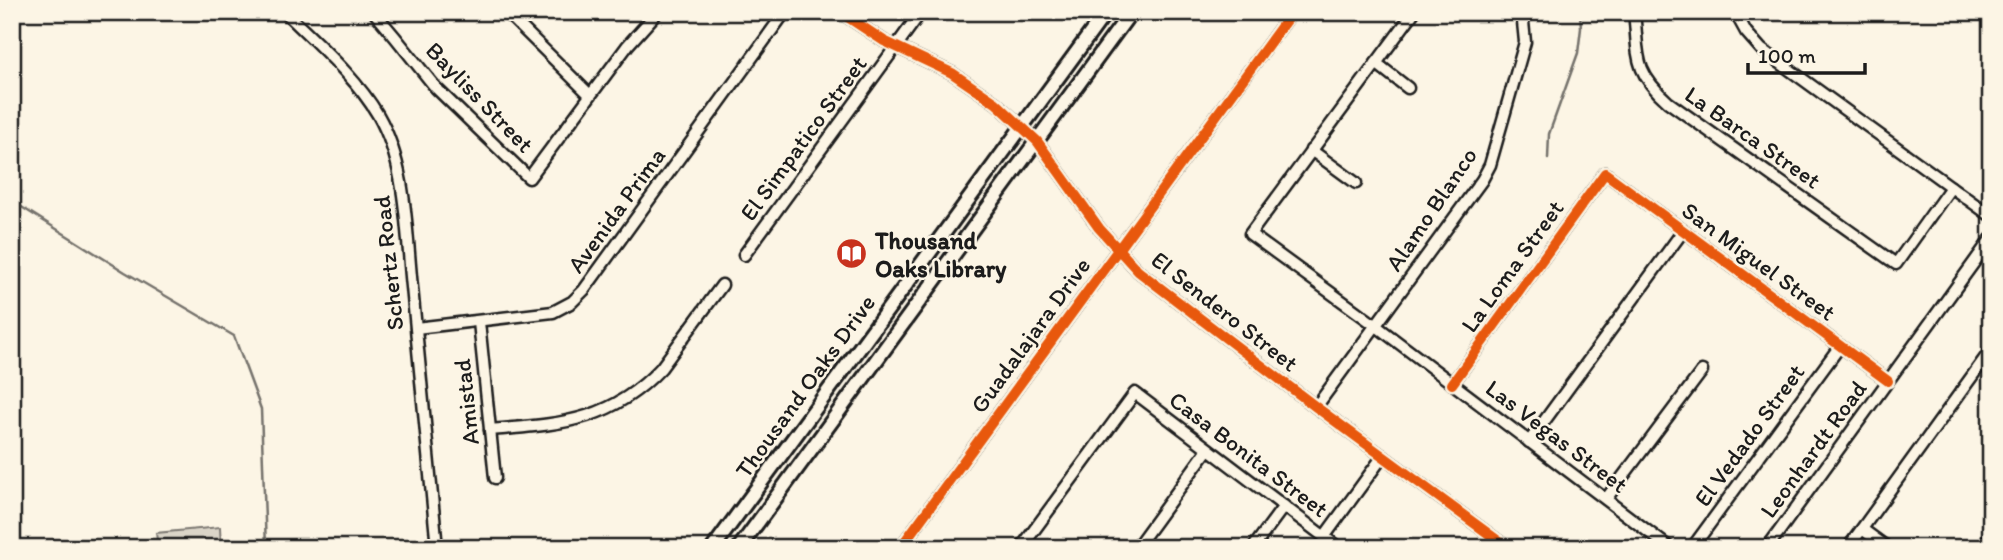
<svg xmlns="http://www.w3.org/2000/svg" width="2003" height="560" font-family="Itim,sans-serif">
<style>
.pitch{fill:#dbd5c8;stroke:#7c7872;stroke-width:2}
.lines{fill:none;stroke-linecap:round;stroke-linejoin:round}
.stream{stroke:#75726c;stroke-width:2.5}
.minor-casing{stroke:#1c1c1c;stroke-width:15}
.major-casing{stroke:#1c1c1c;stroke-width:18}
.minor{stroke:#fcf5e5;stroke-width:10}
.major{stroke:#fcf5e5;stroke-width:12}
.cycleway-casing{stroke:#fcf5e5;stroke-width:15}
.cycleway{stroke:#e8590c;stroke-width:10}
.labels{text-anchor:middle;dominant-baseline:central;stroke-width:5;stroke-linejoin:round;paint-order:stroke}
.street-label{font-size:24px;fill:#1c1c1c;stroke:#fcf5e5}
.poi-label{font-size:24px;font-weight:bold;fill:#1c1c1c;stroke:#fcf5e5;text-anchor:start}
</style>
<rect width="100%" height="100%" fill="#fcf5e5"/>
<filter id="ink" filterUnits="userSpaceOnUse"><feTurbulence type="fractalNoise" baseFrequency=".0143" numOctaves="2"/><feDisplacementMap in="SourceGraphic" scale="14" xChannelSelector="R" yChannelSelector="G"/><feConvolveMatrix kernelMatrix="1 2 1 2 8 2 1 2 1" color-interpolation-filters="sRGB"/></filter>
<g filter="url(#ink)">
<!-- pitch -->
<polygon class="pitch" points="220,527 221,548 158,548 156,533"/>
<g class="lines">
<!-- stream -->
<g class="stream">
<polyline points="1548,159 1549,134 1578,53 1581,28 1580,12"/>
<polyline points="12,201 125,272 234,336 261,409 266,548"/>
</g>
<defs>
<g id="minor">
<path d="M285,12C317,44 355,76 378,115C407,166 406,230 412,287C421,374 429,461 437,548"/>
<polyline points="374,12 395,37 436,88 529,178 628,45 655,15 652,12"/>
<polyline points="506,12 590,95"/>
<polyline points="840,12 884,41 952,73 996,103 1037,141 1099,228 1138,271 1316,407 1508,548"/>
<polyline points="1414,12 1250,234 1375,325 1670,548"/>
<path d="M1634,12C1639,55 1632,70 1668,102L1896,264L1951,187"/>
<polyline points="1735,12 1746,32 1761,49 1991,216"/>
<polyline points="1376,63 1408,88"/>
<polyline points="1311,150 1356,183"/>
<polyline points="744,255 921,12"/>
<polyline points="479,322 495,478"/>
<polyline points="416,328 553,312 572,302 584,290 785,12"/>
<polyline points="1452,384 1605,173 1888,381"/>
<polyline points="1316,407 1482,180 1490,165 1525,42 1523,22 1519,12"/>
<path d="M490,430C559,424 610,423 661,368L722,285"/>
<polyline points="1529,442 1683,231"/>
<polyline points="1606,499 1702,371"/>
<polyline points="1862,529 1888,548"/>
<polyline points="1324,537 1383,456"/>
<polyline points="900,548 1292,12"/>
<polyline points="1021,548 1135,393 1339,548"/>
<polyline points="1136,548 1208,449"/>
<polyline points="1253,548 1284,506"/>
<polyline points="1692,548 1840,346"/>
<polyline points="1767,548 1991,239"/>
<polyline points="1848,548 1991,350"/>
<polyline points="1981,548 1991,535"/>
</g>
<g id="major">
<polyline points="713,548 1106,12"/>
<polyline points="739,548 1131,12"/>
</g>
</defs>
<!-- minor casing -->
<use href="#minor" class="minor-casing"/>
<!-- major casing -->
<use href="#major" class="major-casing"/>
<!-- minor -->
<use href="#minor" class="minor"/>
<!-- major -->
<use href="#major" class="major"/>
<defs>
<g id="cycleway">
<polyline points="840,12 884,41 952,73 996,103 1037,141 1099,228 1138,271 1316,407 1508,548"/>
<polyline points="1452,384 1605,173 1888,381"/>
<polyline points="900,548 1292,12"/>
</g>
</defs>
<!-- cycleway casing -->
<use href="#cycleway" class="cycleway-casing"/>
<!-- cycleway -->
<use href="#cycleway" class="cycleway"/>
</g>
</g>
<!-- icons -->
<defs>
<symbol id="library-disc" viewBox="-11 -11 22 22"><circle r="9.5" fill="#c8321e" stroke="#fcf5e5"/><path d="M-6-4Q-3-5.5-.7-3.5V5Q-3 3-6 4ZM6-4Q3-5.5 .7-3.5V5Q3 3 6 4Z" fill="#fff"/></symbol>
</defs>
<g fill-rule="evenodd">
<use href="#library-disc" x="834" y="236" width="35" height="35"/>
</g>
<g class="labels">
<!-- street labels -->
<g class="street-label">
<text transform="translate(480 97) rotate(46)">Bayliss Street</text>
<text transform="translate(1753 137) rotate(35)">La Barca Street</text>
<text transform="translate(803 138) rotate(-54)">El Simpatico Street</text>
<text transform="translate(1431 209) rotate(-56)">Alamo Blanco</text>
<text transform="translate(616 210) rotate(-54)">Avenida Prima</text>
<text transform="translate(1759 261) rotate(36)">San Miguel Street</text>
<text transform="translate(388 263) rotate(-96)">Schertz Road</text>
<text transform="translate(1512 266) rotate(-54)">La Loma Street</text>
<text transform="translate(1225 311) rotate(38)">El Sendero Street</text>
<text transform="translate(1030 335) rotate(-54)">Guadalajara Drive</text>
<text transform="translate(805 386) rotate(-54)">Thousand Oaks Drive</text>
<text transform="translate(466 402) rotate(-96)">Amistad</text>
<text transform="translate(1749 435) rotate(-54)">El Vedado Street</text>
<text transform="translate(1557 436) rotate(37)">Las Vegas Street</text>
<text transform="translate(1813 449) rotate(-54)">Leonhardt Road</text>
<text transform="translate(1249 454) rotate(37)">Casa Bonita Street</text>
</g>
<!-- poi labels -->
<g class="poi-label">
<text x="875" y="240">Thousand<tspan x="875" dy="28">Oaks Library</tspan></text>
</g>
</g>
<!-- margin -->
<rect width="2003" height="560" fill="none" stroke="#fcf5e5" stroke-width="42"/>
<rect x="21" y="21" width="1961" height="518" fill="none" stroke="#1c1c1c" stroke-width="2.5" filter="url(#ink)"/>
<!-- scale -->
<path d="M1748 63v10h117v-10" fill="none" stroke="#1c1c1c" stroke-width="3.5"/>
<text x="1758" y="63" font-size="21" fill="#1c1c1c" stroke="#fcf5e5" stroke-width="5" paint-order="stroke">100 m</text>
</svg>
